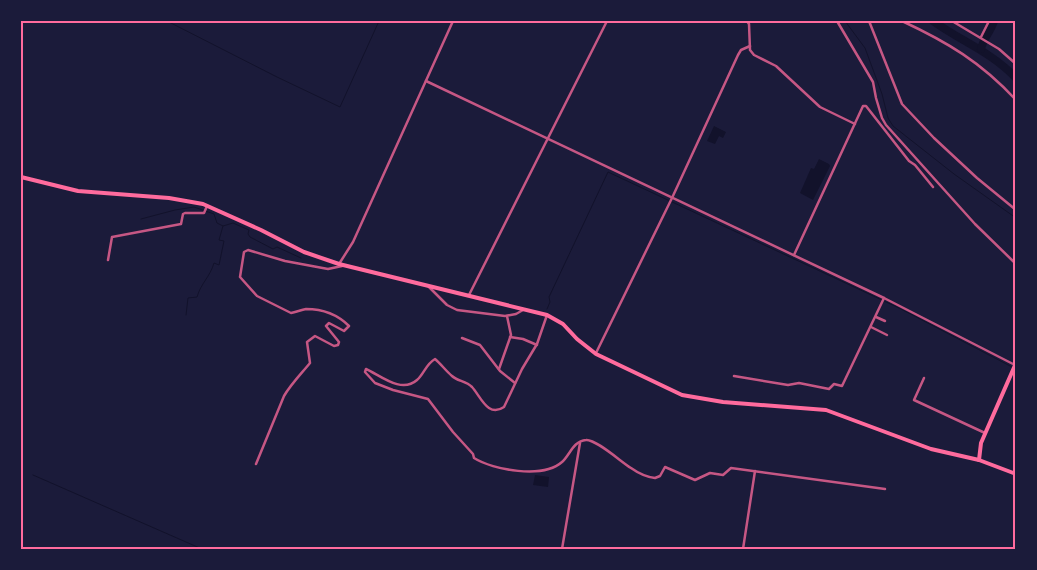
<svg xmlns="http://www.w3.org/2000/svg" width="1037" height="570" font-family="'Work Sans',sans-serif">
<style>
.water{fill:#12122b}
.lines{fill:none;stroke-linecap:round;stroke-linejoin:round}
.stream{stroke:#12122b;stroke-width:1}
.river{stroke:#12122b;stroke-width:8}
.minor{stroke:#c65784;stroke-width:2.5}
.primary{stroke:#ff6b9d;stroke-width:4}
.neatline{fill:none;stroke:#ff6b9d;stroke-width:2}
</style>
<rect width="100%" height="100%" fill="#1b1b3a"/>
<!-- water -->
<g class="water">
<polygon points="714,126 726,132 723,138 719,136 715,144 707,141"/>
<polygon points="819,159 829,164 830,166 813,200 800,193 811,168 814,169"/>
<polygon points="535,475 549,477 548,487 533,485"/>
</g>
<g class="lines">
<!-- stream -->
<g class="stream">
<polyline points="167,21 277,77 340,107 379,21"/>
<polyline points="845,21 865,48 882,94 888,118 893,126 954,174 1016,218"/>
<polyline points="141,219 175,210 194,207 214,214 217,223 223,226 233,223 249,230 248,234 250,237 273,249 277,247 301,258"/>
<polyline points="547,309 550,302 549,297 608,172 899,308 1012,367"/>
<path d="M186,315L188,298L197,297C201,283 210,277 214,263L219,265L224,241L219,240L223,226"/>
<polyline points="33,475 202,549"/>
</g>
<!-- river -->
<g class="river">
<path d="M933,21C962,42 990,51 1016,78"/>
<path d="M981,49C983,39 991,31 994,21"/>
</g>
<!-- minor -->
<g class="minor">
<polyline points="747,21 749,24 750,50 754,55 776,66 820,107 855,124"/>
<polyline points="837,21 873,82 876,98 882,118 886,125 975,224 1016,264"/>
<polyline points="869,21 902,104 934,138 977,178 1016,210"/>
<path d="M902,21C947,42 981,62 1016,100"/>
<polyline points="952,21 999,49 1016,64"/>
<polyline points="981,37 989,21"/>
<polyline points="426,81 884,298 1015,365"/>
<polyline points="794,255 863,106 866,106 909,161 915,165 933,187"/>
<polyline points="108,260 112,237 181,224 183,214 185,213 204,213 207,206"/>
<polyline points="339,264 353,242 453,21"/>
<polyline points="429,287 447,305 457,310 505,316 516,314 523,310"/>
<polyline points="469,295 607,21"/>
<path d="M547,315L537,344L522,369L504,407C488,418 481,397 472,387C466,381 457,381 452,376C446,371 441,364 435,359C426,364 424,374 417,380C401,394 380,375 366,369L365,372L375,383L393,390L428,399L453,432L473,454L474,458C493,470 543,479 562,462C570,455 573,441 586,440C596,439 621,462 631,468C638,473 647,477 655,478L660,476L665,467L695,480L710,473L723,475L731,468L885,489"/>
<polyline points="876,317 885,321"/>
<polyline points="871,327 887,335"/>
<polyline points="510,337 523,339 537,345"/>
<polyline points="462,338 480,345 500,371 515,383"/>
<polyline points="596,353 672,198 738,55 741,50 750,46"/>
<polyline points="499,369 511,335 507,316"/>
<polyline points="734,376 788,385 799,383 829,389 834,384 842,386 884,298"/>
<polyline points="924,378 914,400 985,433"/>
<path d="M256,464L284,396C291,384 301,374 310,363L307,342L315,336L334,346L338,345L339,342L326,326L329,323L344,331L349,326C337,314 324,309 306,309C301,310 296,312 291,313L257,296L240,277L244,252L248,250L285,261L328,269L342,266"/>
<polyline points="562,549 580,443"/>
<polyline points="743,549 755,471"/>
</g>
<!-- primary -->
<g class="primary">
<polyline points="21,177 78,191 169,198 203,204 261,230 304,252 339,264 547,315 563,324 577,339 596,354 682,395 723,402 826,410 931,449 979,460 1016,474"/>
<polyline points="979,460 981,443 1016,363"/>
</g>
</g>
<!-- border -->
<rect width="1037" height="570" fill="none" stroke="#1b1b3a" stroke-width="45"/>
<rect x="22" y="22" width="992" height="526" class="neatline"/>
</svg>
